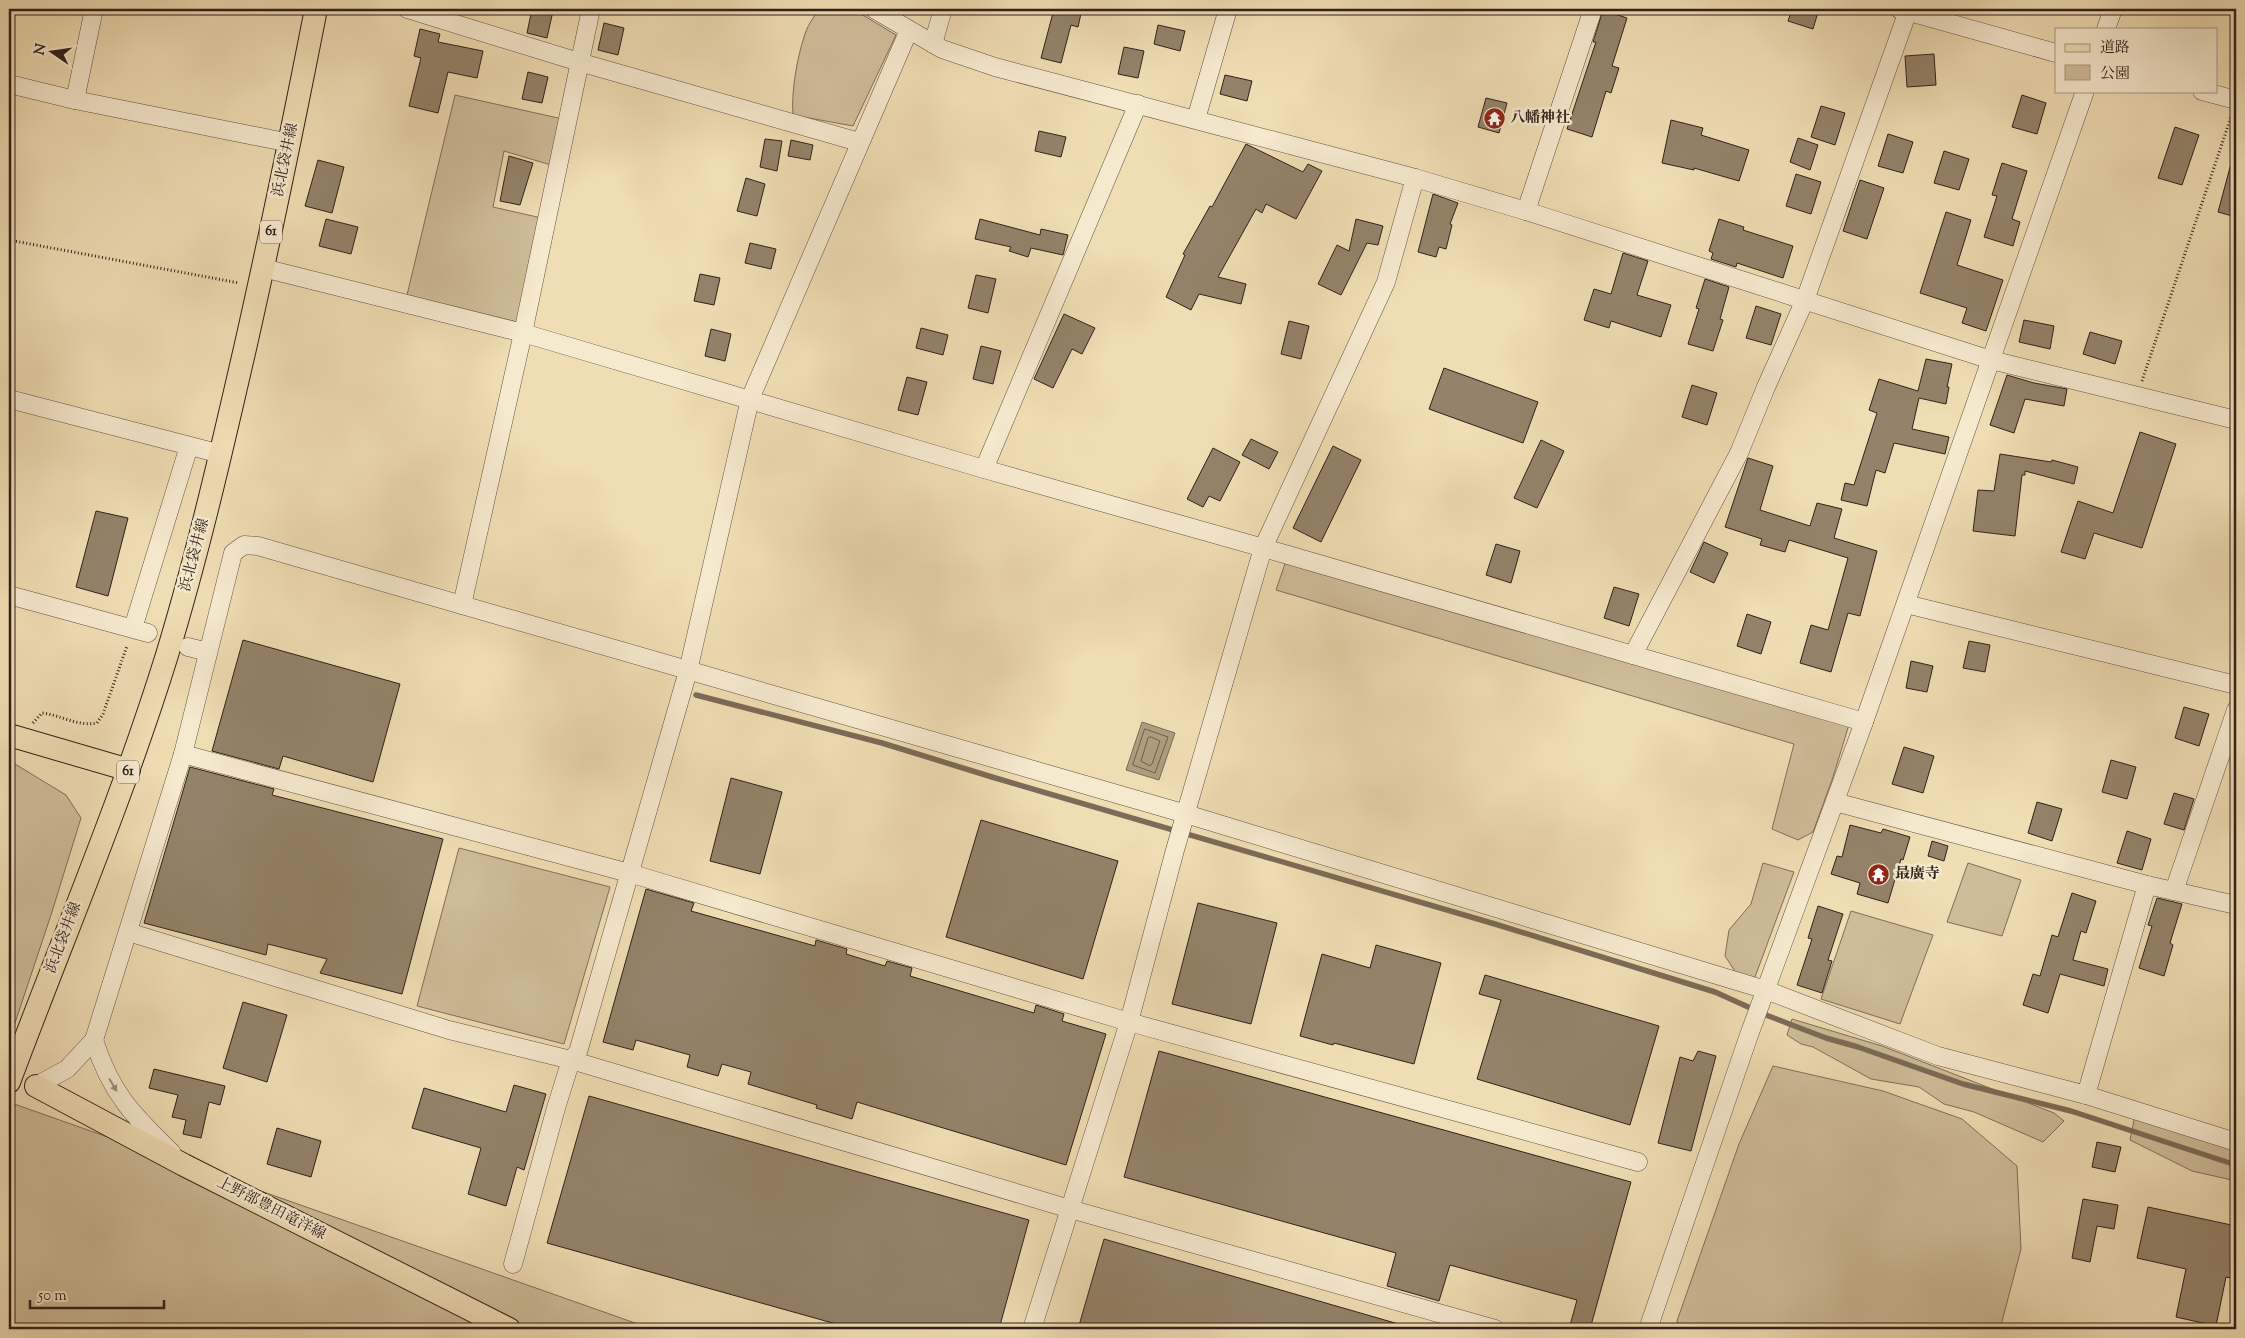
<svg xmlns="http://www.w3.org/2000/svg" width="2245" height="1338" font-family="'Sorts Mill Goudy','Noto Serif JP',serif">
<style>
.green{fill:#cebd99;stroke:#7e6f5a}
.water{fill:#ae9d7f;stroke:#7b6b57}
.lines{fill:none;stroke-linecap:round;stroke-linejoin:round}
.shore{stroke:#6e5f4d;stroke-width:1}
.stream{stroke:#7b6b57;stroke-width:5.5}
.building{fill:#93836a;stroke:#2f211b}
.minor-casing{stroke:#5f5041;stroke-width:19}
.major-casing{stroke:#2f211b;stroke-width:24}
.path{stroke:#2f211b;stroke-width:3;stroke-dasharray:1 2.5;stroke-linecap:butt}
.minor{stroke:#f5e9ce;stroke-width:18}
.major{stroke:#efddb3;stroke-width:22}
.oneway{fill:#9c8f7d}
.labels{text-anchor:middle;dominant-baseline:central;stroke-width:5;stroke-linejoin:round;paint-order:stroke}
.shield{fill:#f5e9ce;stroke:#6a5d51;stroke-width:1}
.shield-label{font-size:14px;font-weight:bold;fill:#2f211b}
.poi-label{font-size:15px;font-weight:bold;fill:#2f211b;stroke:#f5e9ce;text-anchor:start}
.street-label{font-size:15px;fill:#2f211b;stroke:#f5e9ce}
</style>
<rect width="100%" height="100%" fill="#efddb3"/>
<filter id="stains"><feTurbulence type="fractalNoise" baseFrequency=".004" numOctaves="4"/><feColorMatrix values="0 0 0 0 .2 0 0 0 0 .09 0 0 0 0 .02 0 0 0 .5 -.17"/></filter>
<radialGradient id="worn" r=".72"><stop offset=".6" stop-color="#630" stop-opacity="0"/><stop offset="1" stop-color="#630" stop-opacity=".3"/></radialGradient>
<!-- green -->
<g class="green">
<path d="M819,9H853L896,35L853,126L793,115C791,93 797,58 804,37C807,26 813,18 819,9Z"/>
<polygon points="455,95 567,120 551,165 504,151 493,207 546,219 525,324 407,295"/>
<polygon points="1288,555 1851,718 1833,777 1813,832 1798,840 1772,829 1794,744 1276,590"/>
<polygon points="9,763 15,764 66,795 81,818 51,915 12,1032 9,1032"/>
<polygon points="459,848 610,887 564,1044 417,1006"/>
<polygon points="1763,863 1794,872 1752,985 1742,982 1725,956 1729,930 1751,904"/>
<polygon points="1968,863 2021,880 2002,936 1947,922"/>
<polygon points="1851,911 1933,935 1900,1024 1821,999"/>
<polygon points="1792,1019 1882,1046 2054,1113 2064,1121 2043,1142 1974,1112 1944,1104 1919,1087 1871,1079 1813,1047 1801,1044 1787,1035"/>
<polygon points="1773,1066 1883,1091 1962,1119 2017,1166 2021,1249 2000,1329 1678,1329 1677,1321 1739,1144"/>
<polygon points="9,1102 17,1105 652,1329 9,1329"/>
<polygon points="2136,1110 2236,1142 2236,1181 2192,1171 2130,1140"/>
</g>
<!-- water -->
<polygon class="water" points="1142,722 1175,733 1159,780 1126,770"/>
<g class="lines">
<!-- shore -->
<g class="shore">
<polygon points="1145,729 1168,737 1155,773 1133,765"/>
<polygon points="1151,737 1160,741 1152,764 1150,766 1141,761 1148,738"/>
</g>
<!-- stream -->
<polyline class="stream" points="696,695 882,743 992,777 1495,924 1715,992 1766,1015 1826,1038 1858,1047 1963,1084 2071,1111 2236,1165"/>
</g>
<!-- building -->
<g class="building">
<polygon points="532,9 553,11 547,38 527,33"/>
<polygon points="1054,9 1082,9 1078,27 1071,25 1061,63 1041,58"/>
<polygon points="1792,9 1819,9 1813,29 1788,21"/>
<polygon points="1603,10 1627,18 1612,66 1619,68 1611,93 1606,91 1592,137 1567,129 1596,42 1593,42"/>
<polygon points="604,23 624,28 618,55 598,50"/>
<polygon points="1158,25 1185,31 1180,51 1154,44"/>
<polygon points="420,29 440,34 438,42 483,51 477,78 448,72 438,113 409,106 421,58 414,56"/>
<polygon points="1124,47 1144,51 1138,78 1118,74"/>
<polygon points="1934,54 1936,85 1907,87 1905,56"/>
<polygon points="528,72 548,77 542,103 522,99"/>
<polygon points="1225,75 1252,81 1247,101 1220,94"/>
<polygon points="2022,95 2046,103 2037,134 2012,127"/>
<polygon points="1486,98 1507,103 1499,133 1478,127"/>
<polygon points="1821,106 1845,113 1835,145 1811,137"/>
<polygon points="1671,120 1703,128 1701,135 1749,150 1739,181 1694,168 1694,170 1662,163"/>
<polygon points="2175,127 2199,135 2182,185 2158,178"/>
<polygon points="1039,131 1066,137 1061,157 1035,151"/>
<polygon points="1888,134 1913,142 1903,173 1878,166"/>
<polygon points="1798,138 1818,145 1810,170 1790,162"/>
<polygon points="765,139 782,141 777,171 760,167"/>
<polygon points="791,140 813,145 810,160 788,156"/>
<polygon points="1246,144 1303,172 1308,164 1322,171 1296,219 1266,204 1262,213 1256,209 1218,277 1246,284 1241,304 1199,294 1191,310 1166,297 1185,255 1183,254 1210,206 1212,207"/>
<polygon points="1944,151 1969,159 1959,190 1934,183"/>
<polygon points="509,156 533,163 520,205 500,201"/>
<polygon points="318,160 344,167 332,213 305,206"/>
<polygon points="2232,160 2236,161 2236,217 2218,212"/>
<polygon points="2002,163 2027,171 2012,219 2020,222 2013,246 1984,237 1997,196 1992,195"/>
<polygon points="1796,174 1821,182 1811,214 1786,206"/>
<polygon points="746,178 765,184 757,216 737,211"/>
<polygon points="1860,180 1884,188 1867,239 1843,231"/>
<polygon points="1433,194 1458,203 1450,224 1452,225 1446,249 1439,247 1436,257 1418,252"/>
<polygon points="1946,212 1971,220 1957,265 2003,280 1986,331 1962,323 1967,308 1920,293"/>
<polygon points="326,219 358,227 351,254 319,246"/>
<polygon points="980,219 1040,235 1041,229 1068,235 1063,255 1031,248 1028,257 1009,251 1011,247 975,239"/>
<polygon points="1356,219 1383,226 1378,245 1367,243 1341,295 1318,284 1337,245 1349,251"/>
<polygon points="1719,219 1744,227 1743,230 1793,246 1783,278 1737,263 1736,267 1711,259 1713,253 1709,251"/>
<polygon points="750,243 776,249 771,269 745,263"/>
<polygon points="1623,253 1648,261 1637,295 1671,305 1661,337 1611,321 1609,328 1584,320 1594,289 1611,294"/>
<polygon points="700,274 720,278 714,305 694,301"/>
<polygon points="976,275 996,279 988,313 968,308"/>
<polygon points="1705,279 1729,287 1720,319 1723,320 1713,351 1688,344 1699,309 1696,308"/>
<polygon points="1756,306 1781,314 1771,345 1746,338"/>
<polygon points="1064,314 1095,328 1082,354 1072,349 1053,388 1034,379"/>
<polygon points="2024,320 2054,326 2050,349 2019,342"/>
<polygon points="1289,321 1309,326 1301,359 1281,354"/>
<polygon points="921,328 948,335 943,355 916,348"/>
<polygon points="711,329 731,334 725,361 705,356"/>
<polygon points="2090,332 2122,341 2115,364 2083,354"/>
<polygon points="981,346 1001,351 993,384 973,379"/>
<polygon points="1926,359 1952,364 1947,387 1949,387 1946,404 1919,398 1912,429 1949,437 1945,454 1894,443 1885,473 1876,470 1867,506 1841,500 1845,483 1854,485 1877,413 1869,410 1879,379 1918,391"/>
<polygon points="1444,368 1538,402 1523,443 1429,409"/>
<polygon points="2007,375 2034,383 2067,389 2064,406 2025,399 2014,433 1990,425"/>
<polygon points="907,377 927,382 918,415 898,410"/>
<polygon points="1692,385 1717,393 1707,425 1682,417"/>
<polygon points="2140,432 2176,444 2142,548 2094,533 2085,559 2061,552 2078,501 2113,513"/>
<polygon points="1251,439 1278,452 1269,469 1242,455"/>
<polygon points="1541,440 1564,451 1537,508 1514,498"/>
<polygon points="1333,446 1361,460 1321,542 1293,528"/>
<polygon points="1213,448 1240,462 1220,501 1209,496 1203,507 1187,499"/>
<polygon points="2000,454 2051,462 2052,460 2078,467 2074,484 2025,471 2025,475 2022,475 2015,536 1973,531 1978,490 1994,491"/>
<polygon points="1748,458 1773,466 1760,510 1810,526 1817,503 1842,509 1834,538 1877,551 1860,616 1848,613 1831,672 1800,663 1811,625 1828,630 1848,558 1789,540 1785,552 1760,545 1762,539 1725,527"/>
<polygon points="96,511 128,518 108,596 76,587"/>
<polygon points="1704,542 1728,553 1714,583 1690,572"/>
<polygon points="1496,544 1520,551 1511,583 1486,575"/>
<polygon points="1614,587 1639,594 1629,626 1604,618"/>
<polygon points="1747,614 1771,622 1761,654 1737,646"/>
<polygon points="243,640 400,684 373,782 283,756 279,769 212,751"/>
<polygon points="1969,641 1990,645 1985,672 1963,668"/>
<polygon points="1911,661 1933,666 1927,692 1906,688"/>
<polygon points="2184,707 2209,714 2199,746 2175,738"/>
<polygon points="1904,747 1934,756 1923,793 1892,784"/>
<polygon points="2111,760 2136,767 2127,799 2102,792"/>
<polygon points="190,767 274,789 272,795 443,839 402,994 320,973 327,959 268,944 266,955 144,923"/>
<polygon points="731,778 782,792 760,874 710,861"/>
<polygon points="2174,793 2194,799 2184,830 2164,824"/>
<polygon points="2037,802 2062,809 2052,841 2028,833"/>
<polygon points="981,820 1118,861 1083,979 946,937"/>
<polygon points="1850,825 1881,833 1883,829 1910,837 1903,860 1901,859 1888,903 1857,894 1860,883 1831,874 1837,856 1842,857"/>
<polygon points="2127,831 2151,839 2142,870 2117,863"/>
<polygon points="1932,841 1948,846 1944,861 1928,856"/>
<polygon points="646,889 694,903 691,911 815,946 816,940 847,949 846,954 885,966 887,961 912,968 910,976 1034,1013 1036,1005 1064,1014 1062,1021 1106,1034 1066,1165 857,1102 852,1119 816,1108 817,1105 748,1084 751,1072 722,1064 718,1076 687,1067 690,1055 636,1040 633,1050 603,1042"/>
<polygon points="2072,893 2096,901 2086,933 2081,931 2073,960 2108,969 2104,986 2060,974 2048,1013 2023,1005 2033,974 2040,976 2052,935 2058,937"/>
<polygon points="2157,898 2182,904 2170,943 2173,945 2164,976 2139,968 2152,926 2148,925"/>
<polygon points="1198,903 1277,923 1251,1024 1172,1004"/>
<polygon points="1818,906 1843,914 1828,960 1832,961 1822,993 1797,985 1812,939 1808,938"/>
<polygon points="1376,945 1441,963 1414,1064 1334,1043 1333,1045 1300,1036 1322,954 1370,968"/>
<polygon points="1485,975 1659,1026 1630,1125 1477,1079 1501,1000 1479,994"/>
<polygon points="243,1002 287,1015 267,1082 223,1068"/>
<polygon points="1159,1051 1631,1182 1590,1329 1569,1329 1577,1300 1450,1265 1439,1301 1387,1286 1396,1253 1124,1177"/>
<polygon points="1698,1051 1716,1056 1691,1151 1658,1143 1680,1057 1693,1061"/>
<polygon points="154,1069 225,1086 220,1105 209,1102 201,1138 183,1134 186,1120 172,1117 178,1095 149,1088"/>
<polygon points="514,1085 546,1094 524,1170 517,1167 506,1206 468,1194 481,1148 412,1128 424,1088 506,1112"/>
<polygon points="589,1096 1029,1220 999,1329 854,1329 547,1243"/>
<polygon points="277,1128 321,1141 311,1177 267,1164"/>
<polygon points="2097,1142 2121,1147 2115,1172 2092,1167"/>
<polygon points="2083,1199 2118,1205 2114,1229 2097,1226 2090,1262 2072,1258"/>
<polygon points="2148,1207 2236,1226 2236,1279 2226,1277 2216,1326 2176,1317 2186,1269 2137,1258"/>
<polygon points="1104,1239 1402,1325 1402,1329 1078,1329"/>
</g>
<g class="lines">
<defs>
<g id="minor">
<polyline points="407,9 579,62 859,142"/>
<polyline points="874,9 942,49 995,67 1415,178 1526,211 1991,360 2236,420"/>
<polyline points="1899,9 2056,53"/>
<polyline points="2106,29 2113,9"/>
<polyline points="933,44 943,9"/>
<polyline points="9,84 75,100 290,143"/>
<polyline points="2202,91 2236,100"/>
<polyline points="75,100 94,9"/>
<polyline points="1196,119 1228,9"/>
<polyline points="1526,211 1593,9"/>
<polyline points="263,268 523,333 984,469 1288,555 1864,722"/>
<polyline points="9,399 221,454"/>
<polyline points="984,469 1138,104"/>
<polyline points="9,595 148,633"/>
<polyline points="1906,604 2236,685"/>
<polyline points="462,605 523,333 591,9"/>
<polyline points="133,628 189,446"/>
<polyline points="188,647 208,652"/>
<polyline points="1633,655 1739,453 1766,387 1805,300 1908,11"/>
<polyline points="183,754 629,873 1129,1022 1638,1162"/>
<polyline points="1835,802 2147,885 2236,905"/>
<polyline points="2174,891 2236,710"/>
<polyline points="128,932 449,1030 571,1060 1070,1209 1495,1329"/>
<path d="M94,1040C111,1094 133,1115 172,1153"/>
<polyline points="36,1086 67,1069 94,1040 183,754 233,553 244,545 258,546 1186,814 1766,990 1938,1056 2086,1095 2236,1142"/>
<polyline points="2086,1095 2147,885"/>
<polyline points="513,1264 556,1108 571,1060 578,1052 688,671 750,399 909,30"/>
<polyline points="1032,1329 1129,1022 1175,850 1263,548 1386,282 1415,178"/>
<polyline points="1648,1329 1749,1035 1864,722 2085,91"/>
</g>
<g id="major">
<polyline points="9,735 129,770"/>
<path d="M9,1082C62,940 122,800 167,655C198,553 222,449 246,344C271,233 294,121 316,9"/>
<polyline points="36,1086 184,1165 509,1329"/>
</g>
</defs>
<!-- minor casing -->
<use href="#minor" class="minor-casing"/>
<!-- major casing -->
<use href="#major" class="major-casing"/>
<!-- path -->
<g class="path">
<polyline points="9,240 239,283"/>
<polyline points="2142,381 2231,117"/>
<path d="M33,723L42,713C61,715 78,727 97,723L103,714L127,646"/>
<polyline points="9,776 11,774"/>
</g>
<!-- minor -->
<use href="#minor" class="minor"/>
<!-- major -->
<use href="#major" class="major"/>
</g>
<!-- one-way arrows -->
<defs><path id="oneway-solid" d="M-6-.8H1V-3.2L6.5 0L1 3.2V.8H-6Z" transform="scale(1.25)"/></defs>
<use class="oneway" href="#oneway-solid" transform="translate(113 1085) rotate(59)"/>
<!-- icons -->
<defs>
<symbol id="temple-disc" viewBox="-11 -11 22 22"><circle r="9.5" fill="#8f2418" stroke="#f5e9ce"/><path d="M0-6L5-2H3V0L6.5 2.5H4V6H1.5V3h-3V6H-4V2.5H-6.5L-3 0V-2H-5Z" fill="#fff"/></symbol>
</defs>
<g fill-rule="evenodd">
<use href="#temple-disc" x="1482" y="106" width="25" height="25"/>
<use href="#temple-disc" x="1866" y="862" width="25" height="25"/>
</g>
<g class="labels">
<!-- shield labels -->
<g class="shield">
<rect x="260" y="220.5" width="22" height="23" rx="4"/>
<rect x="117" y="760.5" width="22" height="23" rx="4"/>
</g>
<g class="shield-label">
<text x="271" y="232">61</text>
<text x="128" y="772">61</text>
</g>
<!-- poi labels -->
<g class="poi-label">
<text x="1510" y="118">八幡神社</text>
<text x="1895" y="874">最廣寺</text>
</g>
<!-- street labels -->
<g class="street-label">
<text transform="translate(286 160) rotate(-78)">浜北袋井線</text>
<text transform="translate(195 555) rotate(-75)">浜北袋井線</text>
<text transform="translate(64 938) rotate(-69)">浜北袋井線</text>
<text transform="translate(271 1209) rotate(27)">上野部豊田竜洋線</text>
</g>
</g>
<!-- margin -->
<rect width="2245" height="1338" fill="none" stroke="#efddb3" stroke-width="30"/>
<rect x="10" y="10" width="2225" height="1318" fill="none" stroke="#2f211b" stroke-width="2.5"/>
<rect x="15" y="15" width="2215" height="1308" fill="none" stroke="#2f211b"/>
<!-- legend -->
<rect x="2055" y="28" width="162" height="65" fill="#f5e9ce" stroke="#a69986"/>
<rect x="2065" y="44" width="25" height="8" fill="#efddb3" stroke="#a69986"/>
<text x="2100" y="52" font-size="15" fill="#2f211b">道路</text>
<rect x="2065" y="65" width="25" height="15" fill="#cebd99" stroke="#a69986"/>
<text x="2100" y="78" font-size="15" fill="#2f211b">公園</text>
<!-- north arrow -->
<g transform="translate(52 52) rotate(283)" stroke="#f5e9ce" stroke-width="4" paint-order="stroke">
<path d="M0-4L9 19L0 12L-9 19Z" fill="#2f211b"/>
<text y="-8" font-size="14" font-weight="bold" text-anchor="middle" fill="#2f211b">N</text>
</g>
<!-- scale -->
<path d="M30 1300v8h134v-8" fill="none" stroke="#2f211b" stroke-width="2.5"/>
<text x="38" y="1300" font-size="15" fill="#2f211b" stroke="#f5e9ce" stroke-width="4" paint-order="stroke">50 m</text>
<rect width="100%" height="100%" filter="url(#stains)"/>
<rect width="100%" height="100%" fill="url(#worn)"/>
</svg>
